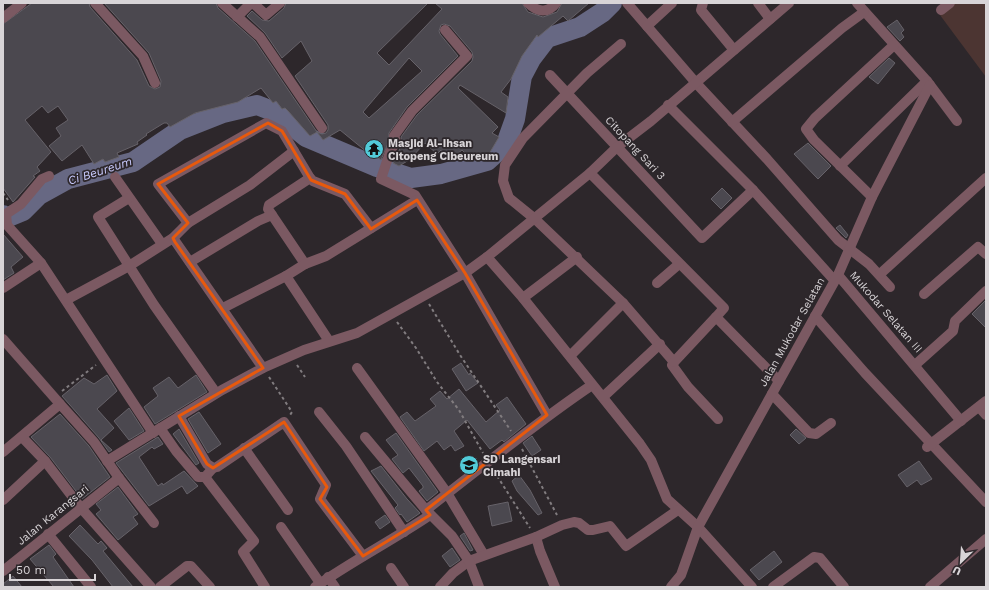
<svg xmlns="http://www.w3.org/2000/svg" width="989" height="590" font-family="'Work Sans',sans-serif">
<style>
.green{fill:#4c3532}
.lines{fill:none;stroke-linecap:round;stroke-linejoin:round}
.river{stroke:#676883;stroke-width:20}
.building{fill:#4b484f;stroke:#666269;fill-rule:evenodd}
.path{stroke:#817c7f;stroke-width:2;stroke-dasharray:3 3;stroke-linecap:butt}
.minor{stroke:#7b5962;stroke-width:10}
.marked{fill:none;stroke:#e8590c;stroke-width:3;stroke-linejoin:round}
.labels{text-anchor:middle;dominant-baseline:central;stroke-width:3.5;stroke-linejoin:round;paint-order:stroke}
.poi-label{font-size:11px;font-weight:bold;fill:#d8d4d7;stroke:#2d272b;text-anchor:start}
.street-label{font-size:11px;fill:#d8d4d7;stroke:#2d272b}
.water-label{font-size:12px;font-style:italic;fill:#c9cbfe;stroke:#2d272b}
</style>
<rect width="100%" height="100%" fill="#2d272b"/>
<!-- green -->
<polygon class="green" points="947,3 986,3 986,77 937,11"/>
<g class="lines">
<!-- river -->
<polyline class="river" points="3,215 6,218 23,211 39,195 68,179 133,162 180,130 223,113 257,105 275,112 306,137 377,167 411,178 441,174 487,161 506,144 515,119 522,76 531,59 547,38 580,27 603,12 612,3"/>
</g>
<!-- building -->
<g class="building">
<polygon points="32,3 89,3 90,7 137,60 149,86 155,89 160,87 161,81 149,53 104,3 216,3 218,8 255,41 317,132 310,136 288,111 285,108 282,109 276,101 273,103 261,88 238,102 195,113 170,127 167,123 164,123 146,134 147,135 137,142 138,144 117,153 119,157 105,162 103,159 94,164 82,145 62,161 49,146 61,136 56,128 68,120 58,106 48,113 42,106 25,120 51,152 37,167 40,171 33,176 35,177 13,202 3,188 3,24"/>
<path d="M286,3H428L377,53L389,65L442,9L435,3H522L528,12L543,17L557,12L562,3H589L568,21L563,16L538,37L537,35L522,56L511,79L501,92L508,97L506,113L460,85L458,88L498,127L492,133L499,137L489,154L484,158H474L468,156L462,150L451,159L441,150L437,154L425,143L409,160L399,166L393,163L402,144L401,137L417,115L472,61L473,57L472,52L450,26L444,24L441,25L439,31L440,34L458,56L407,107L389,133V141L381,160L374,155L373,157L340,130L323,140L317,132L322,134L326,133L328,130V125L295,76L312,61L301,41L282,58L265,33L247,16L252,11L262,20L269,21L284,8ZM409,58L422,71L369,118L363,112Z"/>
<polygon points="897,20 904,30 901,33 904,37 900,41 887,27"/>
<polygon points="889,58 895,63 878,84 869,77"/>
<polygon points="808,143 831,166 818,179 794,154"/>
<polygon points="722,188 732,198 721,209 711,199"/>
<polygon points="840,225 848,235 846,238 836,228"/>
<polygon points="3,234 23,257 11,267 14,273 3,280"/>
<polygon points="986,300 986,328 972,314"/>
<polygon points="461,363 469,375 470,373 478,383 466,391 452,369"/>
<polygon points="107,375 117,391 97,409 114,428 101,440 112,450 109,452 99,438 62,396 84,378 94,384"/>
<polygon points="196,375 207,392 155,424 144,407 158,396 153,388 169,377 178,388"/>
<polygon points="459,389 486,422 500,410 496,405 507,397 526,424 504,442 502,440 490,449 467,420 454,431 464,446 455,451 451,445 444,450 437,441 424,451 400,417 407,412 415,421 436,406 430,399 440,391 447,399"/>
<polygon points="129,408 144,431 129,440 114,421"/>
<polygon points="199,412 221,444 208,453 188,419"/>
<polygon points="60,414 89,446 110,477 82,499 50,457 31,437"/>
<polygon points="179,429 199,463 196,465 173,434"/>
<polygon points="796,429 806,438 799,444 790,435"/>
<polygon points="396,433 438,492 427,501 419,491 423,488 423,486 409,468 403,473 392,459 398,455 386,440"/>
<polygon points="532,436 541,450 532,456 523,443"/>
<polygon points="158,437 163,444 154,449 152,447 139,457 158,486 162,483 163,485 184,471 198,486 187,494 182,486 149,506 116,463"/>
<polygon points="919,461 932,479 921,485 917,480 907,487 898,475"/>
<polygon points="381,466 407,499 420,513 407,522 401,514 400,515 395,508 398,505 371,471"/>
<polygon points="519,475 530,490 542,513 538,515 517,491 512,481"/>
<polygon points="118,487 138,514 133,517 138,524 118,540 96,514 101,510 96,504"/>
<polygon points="508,502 512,521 492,526 488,506"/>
<polygon points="385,515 390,522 380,529 375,522"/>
<polygon points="80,525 98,544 101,541 107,548 103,551 133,587 113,587 92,560 69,536"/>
<polygon points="464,533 473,550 470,551 460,536"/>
<polygon points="49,545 56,554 53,557 74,587 54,587 30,559"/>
<polygon points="452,548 460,560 450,567 442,556"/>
<polygon points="774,551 782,562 759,580 750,570"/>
<polygon points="13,576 22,587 3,587 3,584"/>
</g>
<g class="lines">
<!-- path -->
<g class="path">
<polyline points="3,193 8,200"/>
<polyline points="429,304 460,355 511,431"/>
<polyline points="397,322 416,348 437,382 459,410 483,453"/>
<polyline points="297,365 305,377"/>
<polyline points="269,377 292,412 290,415"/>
<polyline points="62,391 96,365"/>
<polyline points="522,449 557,515"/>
<polyline points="494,471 530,528"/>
</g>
<!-- minor -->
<g class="minor">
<polyline points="95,3 143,56 155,83"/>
<polyline points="222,3 260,37 322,128"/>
<polyline points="253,3 266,15 280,3"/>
<path d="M528,3C537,12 548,14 556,3"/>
<polyline points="627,3 696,83 767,159 838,240 869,264 890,287"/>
<polyline points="703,3 701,10 734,50"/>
<polyline points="758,3 770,19"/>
<polyline points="857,3 927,81 957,121"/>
<polyline points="941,10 950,3"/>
<polyline points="237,17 251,3"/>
<polyline points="3,18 22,3"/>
<polyline points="647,26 672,3"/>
<polyline points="445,30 467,56 412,111 394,136 396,141 390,152 381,179 415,195 465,273 547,415"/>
<polyline points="621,44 587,73 523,138 505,165 503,181 509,198 535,219 623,303 674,362 672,365 688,387 718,419"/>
<polyline points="550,75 702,238 753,190"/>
<polyline points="668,105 753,190 834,280"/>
<polyline points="732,122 842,28 864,12"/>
<polyline points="840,166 927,81"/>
<polyline points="590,173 724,308 716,317 779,381"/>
<polyline points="49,176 42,179 21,204 6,214 7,225 41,263 153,433"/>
<polyline points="115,177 162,244"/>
<polyline points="872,197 814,140 806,129 815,118 894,45"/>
<polyline points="129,198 98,217 154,305 216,393"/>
<polyline points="272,215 268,209 269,205 310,178 313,181 345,194 371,228"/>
<polyline points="188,223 158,184 266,123 282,131 310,178"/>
<polyline points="173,238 263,368"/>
<polyline points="487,257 523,298 640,444 651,460 667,499 698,527 752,587"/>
<polyline points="190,262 258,221 272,215 305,264"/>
<polyline points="880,274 986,178"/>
<polyline points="838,275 961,421"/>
<polyline points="286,276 329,341"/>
<polyline points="657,283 679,264"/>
<polyline points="3,288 41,263"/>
<polyline points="924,294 978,247 986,254"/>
<polyline points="523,298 577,257"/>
<polyline points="66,300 129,266 173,238 188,223 250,185 294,151"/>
<polyline points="223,308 286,276 305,264 326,256 417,200"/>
<polyline points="815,316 865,373 986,502"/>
<polyline points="3,339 60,404"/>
<polyline points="570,356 623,303"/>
<polyline points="674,362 716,317"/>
<polyline points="915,365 953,331 955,321 986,291"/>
<polyline points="357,368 447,493 484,555"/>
<polyline points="772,394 809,433 816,434 831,423"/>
<polyline points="603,397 660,344"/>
<polyline points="979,407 986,415"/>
<polyline points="319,412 346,446 404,532"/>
<polyline points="179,416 207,464 213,468"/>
<polyline points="160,428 176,451 198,477 205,477 213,468 217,467 284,422 326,485 320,499 363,556"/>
<polyline points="22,437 45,461 81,508 151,587"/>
<polyline points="365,437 426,510"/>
<polyline points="927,447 986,401"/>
<polyline points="244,448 288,510"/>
<polyline points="3,452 60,404 94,442 119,478 154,523"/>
<polyline points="107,461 222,390 263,368 304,350 357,333 465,273 487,257 590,173 617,147 651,121 789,3"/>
<polyline points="205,477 254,541 243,552 265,587"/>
<polyline points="3,500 45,461"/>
<polyline points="281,527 320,583"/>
<polyline points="48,534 91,587"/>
<polyline points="536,537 540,551 555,587"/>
<polyline points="391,568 404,587"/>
<polyline points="3,571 119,478"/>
<polyline points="328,577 335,587"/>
<polyline points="160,587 187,566 191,566 210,587"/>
<path d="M315,587C352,561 393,540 430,515"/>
<polyline points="440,587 453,573 469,561 536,537 562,525 574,522 579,523 588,530 593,530 610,526 626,546 678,510"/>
<path d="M479,587L469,561L452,536L426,510C481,468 534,424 592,385"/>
<polyline points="671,587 681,575 698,527 838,275 872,197 930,85"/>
<polyline points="773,587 814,557 820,558 844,587"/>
<polyline points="930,587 986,539"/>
</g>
</g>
<!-- marked area -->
<path class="marked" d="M268,123L282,131L311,180L345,194L371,229L417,200L465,273L547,415L426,510L430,515L363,556L320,499L327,487L284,422L213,468L207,464L179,416L263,368L175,242L173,238L188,223L158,184Z"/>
<!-- icons -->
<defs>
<symbol id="temple-disc" viewBox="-11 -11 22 22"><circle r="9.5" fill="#52cbd9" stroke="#2d272b"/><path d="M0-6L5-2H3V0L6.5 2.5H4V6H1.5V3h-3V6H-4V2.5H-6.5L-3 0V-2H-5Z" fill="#111"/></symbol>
<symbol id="school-disc" viewBox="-11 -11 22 22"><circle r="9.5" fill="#52cbd9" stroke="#2d272b"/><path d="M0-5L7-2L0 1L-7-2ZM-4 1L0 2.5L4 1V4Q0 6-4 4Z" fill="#111"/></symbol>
</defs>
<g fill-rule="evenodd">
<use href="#temple-disc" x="363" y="138" width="22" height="22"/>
<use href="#school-disc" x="458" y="454" width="22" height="22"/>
</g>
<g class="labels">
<!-- poi labels -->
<g class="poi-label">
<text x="388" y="143">Masjid Al-Ihsan<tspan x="388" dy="13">Citopeng Cibeureum</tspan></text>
<text x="483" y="459">SD Langensari<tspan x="483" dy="13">Cimahi</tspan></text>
</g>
<!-- street labels -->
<g class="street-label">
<text transform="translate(635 148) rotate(47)">Citopang Sari 3</text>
<text transform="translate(886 312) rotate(49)">Mukodar Selatan III</text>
<text transform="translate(792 332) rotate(-61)">Jalan Mukodar Selatan</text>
<text transform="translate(53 515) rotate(-39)">Jalan Karangsari</text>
</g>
<!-- water labels -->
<g class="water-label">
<text transform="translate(100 171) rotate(-18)">Ci Beureum</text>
</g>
</g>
<!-- border -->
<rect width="989" height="590" fill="none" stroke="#d8d4d7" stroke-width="8"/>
<!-- north arrow -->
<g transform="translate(961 562) rotate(205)" stroke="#2d272b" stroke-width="3" paint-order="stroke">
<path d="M0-3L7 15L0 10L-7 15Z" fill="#d8d4d7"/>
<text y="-6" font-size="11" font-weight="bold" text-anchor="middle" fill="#d8d4d7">U</text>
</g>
<!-- scale -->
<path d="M10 574v6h85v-6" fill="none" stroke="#d8d4d7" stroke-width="2"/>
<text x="16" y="574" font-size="12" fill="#d8d4d7" stroke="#2d272b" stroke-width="3" paint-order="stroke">50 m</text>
</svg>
